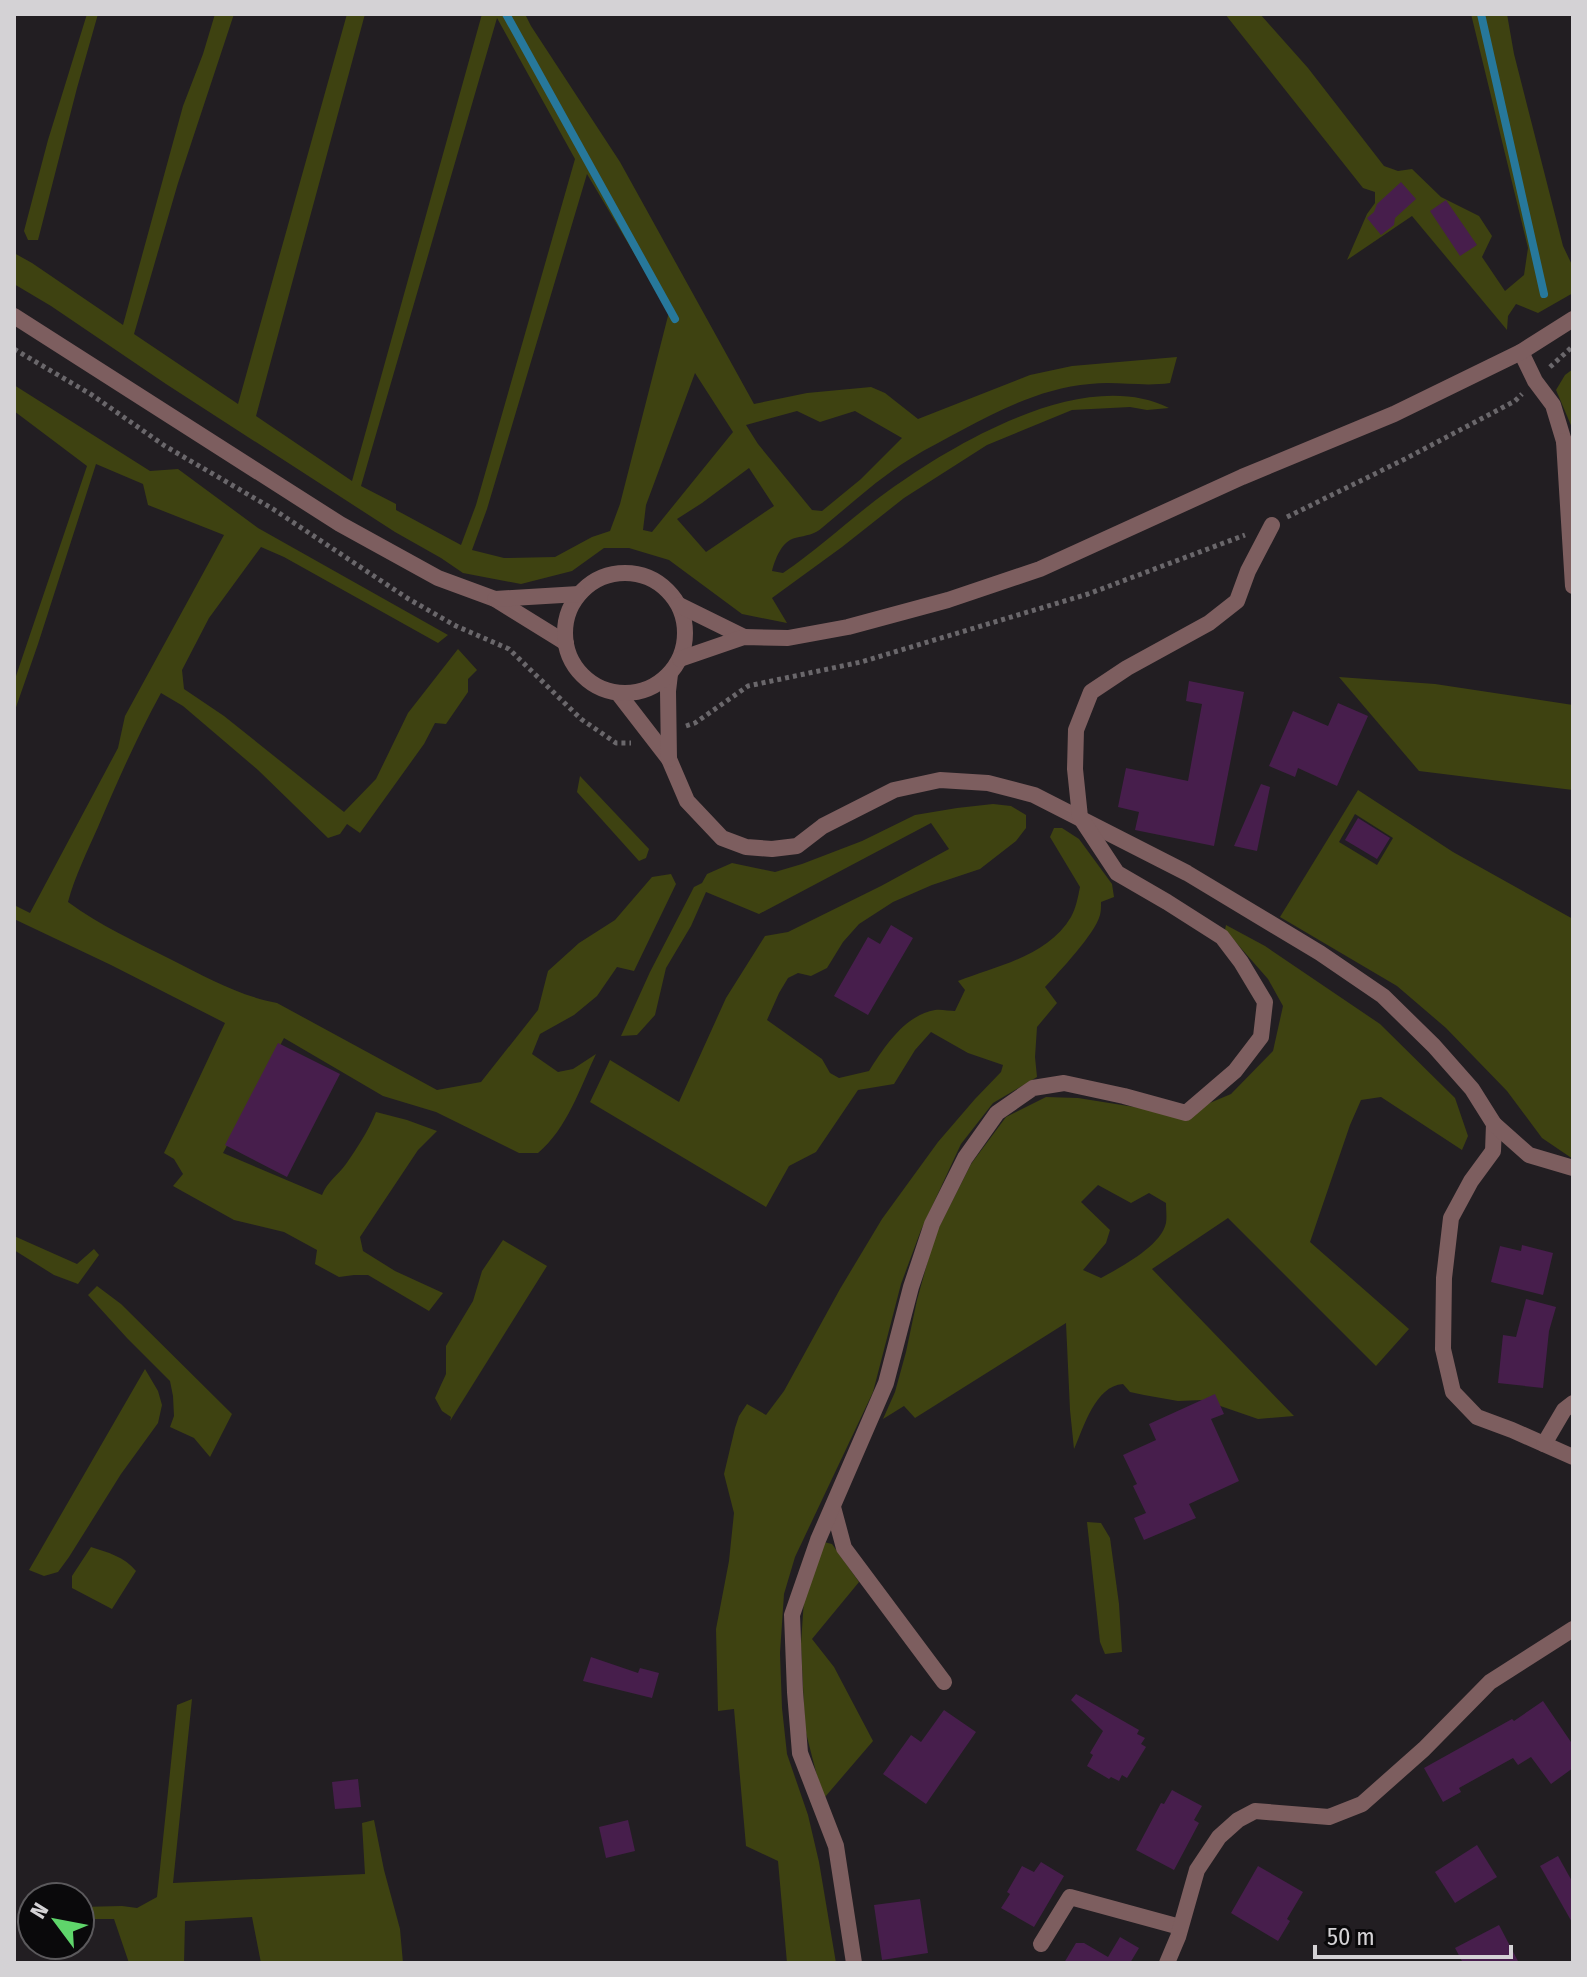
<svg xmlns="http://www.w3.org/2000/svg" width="1587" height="1977" font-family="'Fira Sans Condensed',sans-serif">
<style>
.green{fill:#3e4211;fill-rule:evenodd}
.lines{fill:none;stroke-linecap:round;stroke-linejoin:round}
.stream{stroke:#27789b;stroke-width:8}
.building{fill:#471e4c}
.path{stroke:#6a676b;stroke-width:5;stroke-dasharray:4 4;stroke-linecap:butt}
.minor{stroke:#7d5e5f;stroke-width:16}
.tertiary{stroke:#7d5e5f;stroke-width:16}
</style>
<rect width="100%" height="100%" fill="#221e22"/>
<!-- green -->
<g class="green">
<polygon points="87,14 98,14 77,88 38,240 28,240 24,231 48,140"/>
<path d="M215,14H234L178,183L134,334L238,404L347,14H365L256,416L352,481L482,14H525L531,26L620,162L754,404L807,393L871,387L885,393L918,419L1030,375L1072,366L1177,357L1170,383C1143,387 1117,381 1090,384C1044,388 1003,408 964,429C946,439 927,448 910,459C879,478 851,504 823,527C814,535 807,535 795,538C782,541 775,559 772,571L783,573C820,548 852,517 888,491C956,442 1085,366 1169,408L1147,410L1130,407L1072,410L987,445L904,498L842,547L772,598L787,623L742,614L669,560L629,548H604L572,571L521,584L463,573L441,558L395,532L166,384L51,306L14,284V253L32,263L123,325L183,106L203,54ZM497,18L575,159L476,505L461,545L396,510V504L361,486ZM587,174L669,312L620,504L610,531L592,537L555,557L504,558L472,550L487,509ZM695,373L733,432L652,532L643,530L646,505ZM797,411L820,422L855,411L902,438L861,479L822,511L812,510L758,444L746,425ZM749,468L774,506L706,552L677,519L702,503Z"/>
<polygon points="1225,14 1260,14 1308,68 1384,166 1398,171 1412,169 1441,197 1479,216 1492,236 1482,257 1505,291 1524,275 1528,248 1471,14 1507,14 1514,54 1563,246 1573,267 1573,293 1538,313 1516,304 1508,316 1507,330 1412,216 1347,260 1367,214 1375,203 1375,192 1363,188"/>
<polygon points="1573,369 1573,430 1556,390 1565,375"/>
<path d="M14,385L150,471L178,469L258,528L448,635L438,643L284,557L261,547L209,618L182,670L184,689L224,716L344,812L376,779L408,713L458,649L477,670L468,679V692L446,724L435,723L424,744L360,833L347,824L340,834L328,838L258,770L183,706L161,693C137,737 117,782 98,827C87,852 75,876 68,902C101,926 136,942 172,960C206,977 239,996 277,1003L437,1090L481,1082L538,1010L548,971L579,943L615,920L652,877L671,874L676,884L634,971L617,967L597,996L574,1015L540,1034L532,1054L558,1072L573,1069L596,1054C580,1088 567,1129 538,1153H519L436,1112L383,1096L284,1038L223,1153L322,1195C327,1182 338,1175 346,1164C357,1148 369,1130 376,1112L407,1120L437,1131L418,1150L360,1237L363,1251L395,1271L443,1293L429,1311L368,1275H354L339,1277L315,1264L317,1250L284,1232L234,1220L173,1186L183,1174L174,1159L164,1153L225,1023L111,965L14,919V905L30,913L118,748L125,716L224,535L148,505L143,484L96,464L38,644L14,713V682L87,466L14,411Z"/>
<polygon points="1339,677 1435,684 1573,705 1573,790 1419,771"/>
<polygon points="580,776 649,849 646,858 639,861 577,792"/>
<path d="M1358,790L1453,852L1573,919V1159L1542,1138L1507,1091L1446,1028L1397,986L1280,917ZM1355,814L1393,838L1377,865L1339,842Z"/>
<path d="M993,804L1011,806L1026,815V828L1016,841L980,869L932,885L893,902L859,924L843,942L827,968L811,976L798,973L788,978L779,993L767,1020L822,1059L830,1073L839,1078L869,1071C885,1046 904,1016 935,1010C941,1009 949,1011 955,1011L965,990L958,981C997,966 1048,956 1071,917C1076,908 1078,897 1080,887L1050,837L1054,828H1062L1079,839L1112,884L1114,897L1101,902C1101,907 1101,911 1100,915C1095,934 1059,972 1045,987L1057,1003L1037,1027L1035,1057L1037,1077L993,1103L961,1144L921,1230L901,1284L873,1392L795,1557L784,1594L780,1653L782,1708L787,1754L808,1815L819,1862L836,1963H787L778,1861L746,1846L734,1709L718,1711L716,1629L729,1561L734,1513L724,1474L735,1428L739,1416L747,1404L766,1415L784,1391L840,1289L882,1219L938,1142L975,1099L1001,1072L1003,1065L968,1053L931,1032L915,1050L894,1084L858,1090L816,1152L789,1166L766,1207L590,1102L610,1060L679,1102L726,998L765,936L788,932L881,886L949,849L931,823L759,914L706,892L691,926L666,968L655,1015L637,1035L621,1036L650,972L694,887L702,883L707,874L732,863L775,872L802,864L862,841L915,815L957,808Z"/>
<path d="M1226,925L1265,946L1380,1024L1455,1098L1468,1136L1462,1150L1381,1097L1361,1100L1350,1125L1310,1242L1409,1329L1376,1366L1228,1218L1152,1269L1294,1416L1258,1419L1203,1400L1178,1401L1144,1395L1130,1392L1123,1384C1095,1386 1084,1427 1074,1449L1070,1410L1066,1323L915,1418L904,1406L883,1419L895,1392L906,1352L917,1300L935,1235L971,1164L1006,1117L1046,1097L1078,1098L1147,1109L1186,1113L1231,1094L1273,1051L1283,1006L1268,979L1225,930ZM1098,1185L1131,1203L1149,1193L1166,1203C1166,1209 1167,1217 1166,1223C1161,1246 1121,1267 1101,1278L1083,1270L1106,1243L1110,1230L1081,1202Z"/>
<polygon points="14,1236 77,1264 94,1249 99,1255 78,1284 54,1275 14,1250"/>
<polygon points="503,1240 547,1266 450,1421 451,1417 442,1411 435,1398 446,1374 446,1346 473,1301 482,1271"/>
<polygon points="97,1286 121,1304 232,1414 210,1457 194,1438 170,1427 174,1416 173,1396 170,1381 127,1338 88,1295"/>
<polygon points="145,1369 158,1391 162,1405 158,1423 121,1474 69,1557 58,1572 44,1576 29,1570"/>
<polygon points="1087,1522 1101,1523 1110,1538 1119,1604 1122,1652 1105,1654 1100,1642"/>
<polygon points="824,1542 832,1544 859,1582 812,1639 834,1667 873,1741 825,1797 817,1776 805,1729 801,1644 804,1599"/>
<path d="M91,1547C107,1552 125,1557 136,1571L112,1609L72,1588V1576Z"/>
<polygon points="192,1699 173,1883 365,1874 362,1823 374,1820 384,1870 400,1929 403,1963 261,1963 252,1917 185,1921 184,1963 129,1963 114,1919 80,1919 80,1907 122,1906 137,1908 157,1897 177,1705"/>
</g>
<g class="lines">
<!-- stream -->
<g class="stream">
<polyline points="506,14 675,319"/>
<polyline points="1481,14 1544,294"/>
</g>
</g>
<!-- building -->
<g class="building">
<polygon points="1401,182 1416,199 1395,218 1394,225 1381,235 1367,218 1374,212 1377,204"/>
<polygon points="1446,200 1477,245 1460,256 1430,211"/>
<polygon points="1189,681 1244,692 1214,846 1135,830 1139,812 1118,807 1126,768 1188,781 1202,704 1186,701"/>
<polygon points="1338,703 1368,716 1337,786 1298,768 1295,777 1269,766 1293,711 1328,726"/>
<polygon points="1261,784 1270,787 1257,851 1234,846"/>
<polygon points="1358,818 1390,838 1377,859 1345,840"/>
<polygon points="891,925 913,938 868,1015 834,996 868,937 880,944"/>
<polygon points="278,1043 340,1074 287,1177 225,1145"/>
<polygon points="1522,1245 1553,1253 1543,1295 1491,1282 1500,1246 1521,1251"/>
<polygon points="1526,1299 1556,1307 1549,1331 1543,1388 1498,1383 1503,1335 1516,1337"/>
<polygon points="1215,1394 1224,1414 1211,1419 1239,1481 1189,1504 1196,1518 1144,1540 1134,1518 1146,1513 1133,1486 1137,1484 1123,1455 1156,1440 1149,1424"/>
<polygon points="591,1657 638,1673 640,1668 659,1673 652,1698 583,1681"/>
<polygon points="1076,1694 1139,1730 1137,1734 1145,1738 1141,1744 1146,1747 1127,1778 1122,1775 1119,1781 1111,1777 1109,1779 1087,1766 1093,1755 1090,1753 1103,1731 1071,1700"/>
<polygon points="1543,1701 1573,1745 1573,1768 1551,1784 1531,1757 1518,1765 1513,1758 1459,1788 1461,1792 1443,1802 1424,1768 1512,1719 1514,1721"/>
<polygon points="944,1710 976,1732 926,1804 883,1774 911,1735 921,1742"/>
<polygon points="358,1779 361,1807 335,1809 332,1782"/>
<polygon points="1172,1790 1202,1806 1194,1820 1199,1823 1174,1870 1136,1850 1161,1803 1164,1804"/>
<polygon points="628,1820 635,1851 606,1858 599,1827"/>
<polygon points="1477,1845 1497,1877 1455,1903 1435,1872"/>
<polygon points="1558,1856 1573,1883 1573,1924 1540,1866"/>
<polygon points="1041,1862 1064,1876 1034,1927 1001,1908 1010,1894 1007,1892 1022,1866 1034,1872"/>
<polygon points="1258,1866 1303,1892 1287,1919 1290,1921 1278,1941 1231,1913"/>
<polygon points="920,1899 928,1953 882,1960 874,1905"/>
<polygon points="1499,1925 1519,1963 1463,1963 1455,1948"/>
<polygon points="1120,1937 1139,1948 1130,1963 1064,1963 1076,1943 1084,1943 1108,1957"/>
</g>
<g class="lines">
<!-- path -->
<g class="path">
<polyline points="14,349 92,395 165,446 273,509 407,598 456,626 509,649 581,719 616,743 631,743"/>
<polyline points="1550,367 1572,347"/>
<polyline points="1287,517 1405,459 1515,401 1522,394"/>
<polyline points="686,726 695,723 748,686 861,662 1088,594 1245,535"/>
</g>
<!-- minor -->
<g class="minor">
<polyline points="1521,352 1535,381 1553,405 1566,448"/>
<polyline points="1564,441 1573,586"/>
<polyline points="618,693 669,759 687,801 722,838 746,847 772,849 797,846 823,826 894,790 940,780 988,783 1034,795 1187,873 1320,953 1383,996 1434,1046 1472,1089 1494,1124 1493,1151 1471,1181 1451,1218 1444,1278 1443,1349 1453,1392 1477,1417 1512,1430 1573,1457"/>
<polyline points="669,759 668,691 670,674"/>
<polyline points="1494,1124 1529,1155 1573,1168"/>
<polyline points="1544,1444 1564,1410 1573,1403"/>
<polyline points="833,1507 844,1548 944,1682"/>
<polyline points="1041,1944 1070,1897 1180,1927"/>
<polyline points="854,1963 836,1846 800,1753 795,1692 792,1615 818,1540 886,1383 911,1287 932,1224 965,1158 997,1113 1033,1088 1064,1083 1124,1096 1186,1113 1235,1071 1261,1037 1265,1002 1241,962 1222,937 1167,902 1117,873 1080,817 1075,769 1076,730 1091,692 1127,668 1209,623 1237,601 1248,571 1272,525"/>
<polyline points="1167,1963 1178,1937 1197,1870 1219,1837 1238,1820 1255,1811 1329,1817 1362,1804 1424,1749 1490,1682 1573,1629"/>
</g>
<!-- tertiary -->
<g class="tertiary">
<polyline points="14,316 340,524 438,578 495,599 566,643"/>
<circle cx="625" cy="633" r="60"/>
<polyline points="495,599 579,594"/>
<polyline points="679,605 744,637"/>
<polyline points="680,659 744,637 788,638 848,627 948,600 1040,569 1242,477 1394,414 1521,352 1573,319"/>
</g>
</g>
<!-- border -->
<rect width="1587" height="1977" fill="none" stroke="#d4d2d5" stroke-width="32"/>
<!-- north arrow -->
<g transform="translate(56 1921) rotate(302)"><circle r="38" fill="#0a090b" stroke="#5b595c" stroke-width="2"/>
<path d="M0-6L14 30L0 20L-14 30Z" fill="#5fd56b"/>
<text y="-12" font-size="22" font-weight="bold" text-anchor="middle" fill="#d4d2d5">N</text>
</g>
<!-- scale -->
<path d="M1315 1945v12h196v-12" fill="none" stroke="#d4d2d5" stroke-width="4"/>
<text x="1327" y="1945" font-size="24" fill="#d4d2d5" stroke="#0a090b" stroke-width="6" paint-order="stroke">50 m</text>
</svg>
